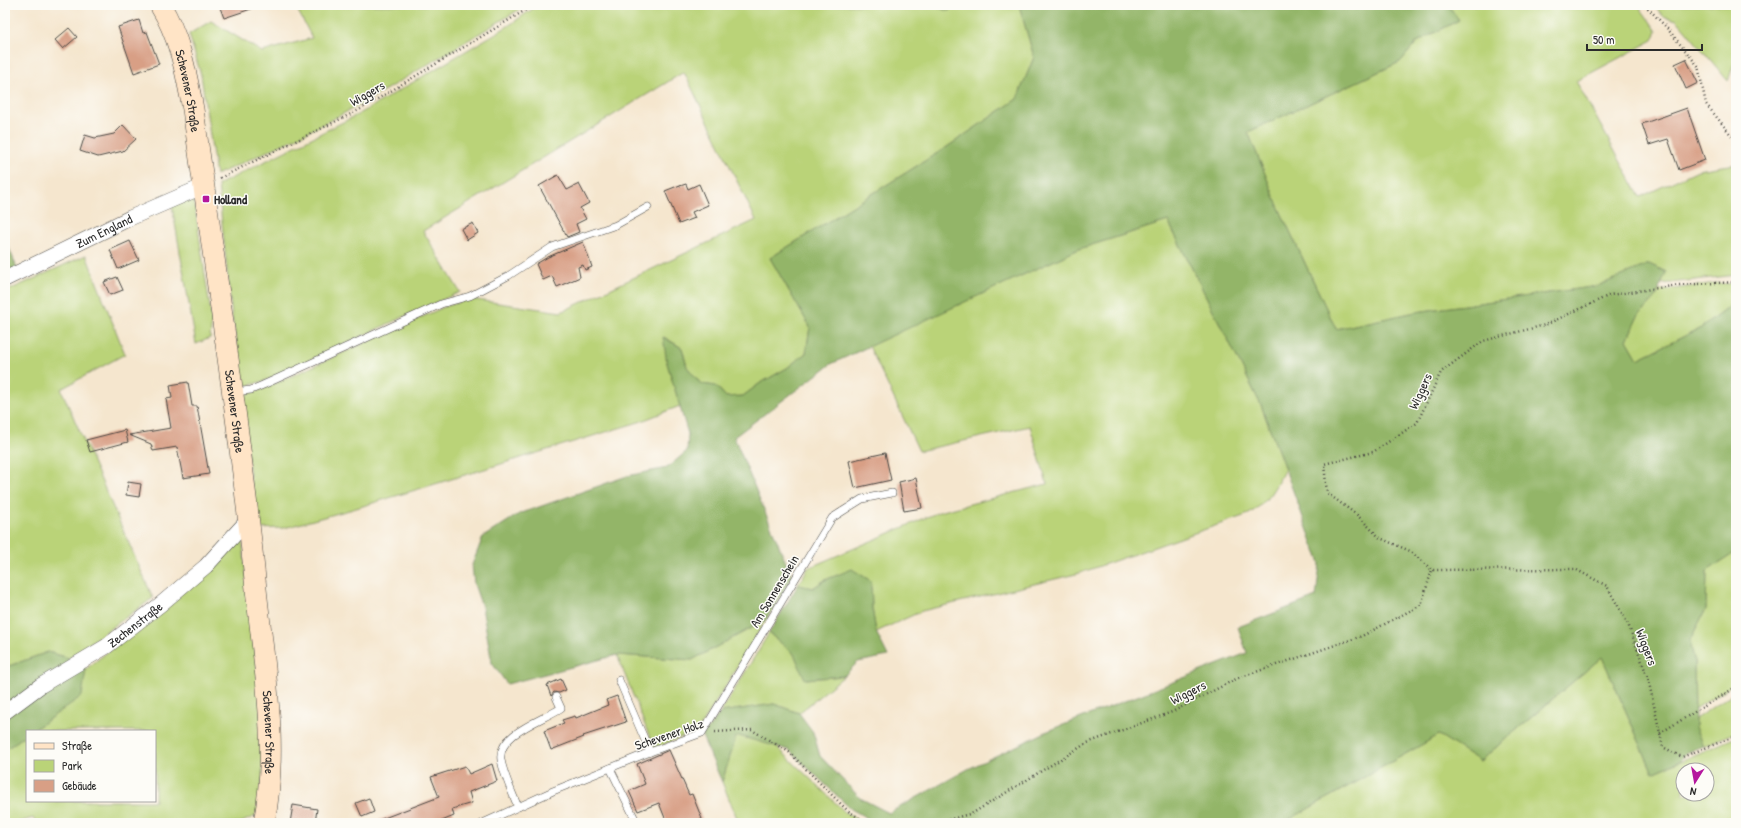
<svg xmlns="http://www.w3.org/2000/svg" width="1741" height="828" font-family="'Patrick Hand',sans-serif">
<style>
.green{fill:#bad378;stroke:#727f52;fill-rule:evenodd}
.forest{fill:#93b568;stroke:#5f704a}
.building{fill:#d89f85}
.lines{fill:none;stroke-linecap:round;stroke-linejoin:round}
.lane-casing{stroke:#494743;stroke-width:8}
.street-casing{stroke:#494743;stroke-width:16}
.secondary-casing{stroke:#494743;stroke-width:22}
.path{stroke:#494743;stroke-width:2.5;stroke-dasharray:1 3;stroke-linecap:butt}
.lane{stroke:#fff;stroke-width:7}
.street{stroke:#fff;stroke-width:15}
.secondary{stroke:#ffe4c6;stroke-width:21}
.poi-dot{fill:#b5179e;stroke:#fdfcf7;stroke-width:1.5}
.labels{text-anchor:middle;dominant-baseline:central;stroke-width:3;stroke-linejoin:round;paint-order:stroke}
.street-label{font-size:13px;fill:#2b2b2b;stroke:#fdfcf7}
.poi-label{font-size:13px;font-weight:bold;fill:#2b2b2b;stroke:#fdfcf7;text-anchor:start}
</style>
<rect width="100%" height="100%" fill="#fdfcf7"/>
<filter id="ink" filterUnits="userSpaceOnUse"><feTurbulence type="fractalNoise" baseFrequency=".025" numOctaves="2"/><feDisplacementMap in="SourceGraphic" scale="8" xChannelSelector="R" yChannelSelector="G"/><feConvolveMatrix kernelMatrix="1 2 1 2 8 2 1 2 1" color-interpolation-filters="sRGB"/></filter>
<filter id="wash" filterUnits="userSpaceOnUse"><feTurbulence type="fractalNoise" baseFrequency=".012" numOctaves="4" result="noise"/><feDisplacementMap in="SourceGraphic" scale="16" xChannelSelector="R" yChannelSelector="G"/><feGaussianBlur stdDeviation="0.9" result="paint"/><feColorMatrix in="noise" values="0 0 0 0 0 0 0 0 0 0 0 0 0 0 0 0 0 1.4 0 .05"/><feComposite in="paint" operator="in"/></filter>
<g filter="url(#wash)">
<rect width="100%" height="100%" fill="#f5e6ce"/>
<!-- green -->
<g class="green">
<polygon points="295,5 527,5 360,105 294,139 216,175 201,75 189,34 211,21 262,52 312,38"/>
<polygon points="538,5 714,5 719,8 726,5 816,5 821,7 823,5 932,5 948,11 956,5 1019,5 1034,57 1017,99 947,147 770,258 810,327 806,353 787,368 759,384 743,396 726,397 716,386 701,384 687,367 682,348 664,337 667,363 680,406 639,422 353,509 284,528 256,529 241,396 263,389 444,307 470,299 561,312 756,220 684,72 423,231 460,292 405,316 270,379 244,387 232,317 218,185 361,113 508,26"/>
<polygon points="1448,5 1638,5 1657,31 1653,40 1576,81 1640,197 1698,170 1736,164 1736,275 1661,284 1666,272 1649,264 1598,286 1416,312 1336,329 1278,206 1248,132 1400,62 1417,42 1459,20"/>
<polygon points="1654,5 1736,5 1736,66 1734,63 1728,81 1677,20 1663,16"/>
<polygon points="179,200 194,201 212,321 210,338 196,344 172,206"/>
<path d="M1168,221L1261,405L1285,469C1274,489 1268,502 1249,514L1080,573L922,611L876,632L872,608L871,581L852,570L825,580L813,588L798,585L808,568L939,512L1047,484L1030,426L919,451L869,346L1079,249Z"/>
<polygon points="86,255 125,354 61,389 153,598 69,658 48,652 9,666 5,660 5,292"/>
<polygon points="1715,283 1736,284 1734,303 1701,328 1638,359 1627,340 1638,316 1656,297 1659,291"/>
<polygon points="242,538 261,702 263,773 258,815 240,823 36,823 33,818 16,823 5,823 5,750 27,734 27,801 155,801 155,731 32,731 81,696 86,669 163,608"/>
<polygon points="1736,552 1736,683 1695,709 1694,660 1690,640 1706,609 1707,571"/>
<polygon points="766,620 698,731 654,748 617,655 692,660"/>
<polygon points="769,633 794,654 806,679 844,676 799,713 774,704 721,712"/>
<path d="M1602,657L1653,773L1736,737V823H1283L1439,735L1480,761ZM1683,770H1707V794H1683Z"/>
<polygon points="1736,691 1736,732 1703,746 1695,727 1695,719"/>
<polygon points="739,736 776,746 845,812 862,823 739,823 722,782 736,737"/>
</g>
<!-- forest -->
<g class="forest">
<polygon points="932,5 956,5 948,11"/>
<polygon points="1019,5 1448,5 1459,20 1417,42 1400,62 1248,132 1278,206 1336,329 1416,312 1598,286 1649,264 1666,272 1656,297 1638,316 1627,340 1638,359 1701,328 1734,303 1736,291 1736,552 1707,571 1706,609 1690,640 1694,660 1695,727 1703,746 1686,753 1680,761 1653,773 1602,657 1480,761 1439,735 1283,823 876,823 851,809 789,750 739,736 736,737 722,782 702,736 721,712 774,704 799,713 813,732 820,756 860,798 889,813 968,769 1048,731 1247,653 1238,627 1316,597 1320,563 1261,405 1168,221 1079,249 831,364 734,437 792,577 766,620 692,660 617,655 507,684 492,663 482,607 474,584 472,565 483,537 519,514 627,476 667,468 687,451 688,434 667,363 663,337 682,348 687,367 701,384 716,386 726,397 743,396 759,384 787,368 806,353 810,327 770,258 947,147 1017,99 1034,57"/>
<polygon points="5,238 17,268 5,273"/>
<polygon points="852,569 871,581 872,608 876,632 888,656 858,662 844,676 805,679 794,654 769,633 798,585 813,588 825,580"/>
<polygon points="48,652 69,658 86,669 82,696 32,731 27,731 27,734 5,750 5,660 9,666"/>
</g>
<g id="blocks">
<!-- building -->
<g class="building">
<polygon points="219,5 256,5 257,7 224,18"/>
<polygon points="139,20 143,33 147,32 159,64 134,73 118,27"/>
<polygon points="69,28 77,37 63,49 55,40"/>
<polygon points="1686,59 1698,83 1686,89 1675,64"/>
<polygon points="1687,108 1705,160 1679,170 1668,139 1649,145 1642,124"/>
<polygon points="123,125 136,139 123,151 98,157 80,151 85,135 95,138 114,134"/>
<polygon points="558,175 567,190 579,184 589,203 580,208 586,219 576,224 579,232 567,237 539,186"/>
<polygon points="686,184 688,189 699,184 708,205 692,212 695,218 679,224 665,191 680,185 680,186"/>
<polygon points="473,223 478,233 467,240 461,229"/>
<polygon points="130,241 139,260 118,269 110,250"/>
<polygon points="583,242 592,267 585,270 583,265 578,267 580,277 557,287 552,276 543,280 536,264 548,257"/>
<polygon points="117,277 123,290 110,295 104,282"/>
<polygon points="188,382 192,406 197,406 209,474 183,478 177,447 153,451 151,444 129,435 171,428 166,399 172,398 170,385"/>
<polygon points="125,430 128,442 90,452 86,440"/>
<polygon points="885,453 891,480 855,488 849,461"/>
<polygon points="916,478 922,508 904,511 899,482"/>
<polygon points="128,482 141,484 139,497 126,495"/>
<polygon points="561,679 566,690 559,693 554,692 551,696 547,685"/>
<polygon points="617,696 626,722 583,736 584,737 551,750 544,731 564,723 562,720 575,716 576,718 608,705 606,700"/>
<polygon points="669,750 689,795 692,794 702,819 693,823 667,823 659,803 638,811 629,791 645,784 637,764"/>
<polygon points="492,764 497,781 469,792 472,803 452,809 454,816 437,823 371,823 439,797 431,777 465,766 469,774"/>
<polygon points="369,798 374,812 362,817 356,803"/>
<polygon points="293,805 317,809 315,823 290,823"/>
</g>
</g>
</g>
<g filter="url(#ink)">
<use href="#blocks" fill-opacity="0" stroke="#494743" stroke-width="1"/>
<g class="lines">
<defs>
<g id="lane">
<polyline points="234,392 251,390 263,385 441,304 470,296 508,276 552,247 616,225 648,207"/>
<polyline points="619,680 650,752"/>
<polyline points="610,768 637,823"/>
<path d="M518,807C512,792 504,776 501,760C497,734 543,720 561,708L556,697"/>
<polyline points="483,823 553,791 650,752 702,733 832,518 862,499 892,493"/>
</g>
<g id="street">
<path id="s1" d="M5,279L130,218L204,186"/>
<path id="s2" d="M5,712L40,686L107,646L161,604L206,566L249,519"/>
</g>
<g id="secondary">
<path id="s3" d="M160,5C180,37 186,73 193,109C215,269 240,429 256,589C264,666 279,746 264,823"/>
</g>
</defs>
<!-- lane casing -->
<use href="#lane" class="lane-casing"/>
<!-- street casing -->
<use href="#street" class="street-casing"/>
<!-- secondary casing -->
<use href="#secondary" class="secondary-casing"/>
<!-- path -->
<g class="path">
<polyline points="1645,5 1666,27 1698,66 1706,104 1736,141"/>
<polyline points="220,178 359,110 534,5"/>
<polyline points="1736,282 1679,285 1610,295 1545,325 1483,341 1441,372 1417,423 1373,452 1324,464 1327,493 1357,515 1380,538 1410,551 1432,570 1575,569 1607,586 1628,624 1648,678 1663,747 1682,757 1736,736"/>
<polyline points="715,732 752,730 789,752 847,810 866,823"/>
<polyline points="1660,733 1736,687"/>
<polyline points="937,823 973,813 1087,743 1172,712 1238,678 1362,636 1421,605 1432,570"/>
</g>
<!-- lane -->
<use href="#lane" class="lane"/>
<!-- street -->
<use href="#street" class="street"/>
<!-- secondary -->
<use href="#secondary" class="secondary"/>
</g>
</g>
<!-- markers -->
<rect class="poi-dot" x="202" y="195" width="8" height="8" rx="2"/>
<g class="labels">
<!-- street labels -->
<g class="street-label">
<text stroke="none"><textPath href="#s3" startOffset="91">Schevener Straße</textPath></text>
<text transform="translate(367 93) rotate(-30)">Wiggers</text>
<text stroke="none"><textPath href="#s1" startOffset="110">Zum England</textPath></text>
<text transform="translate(1420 391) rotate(-65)">Wiggers</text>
<text stroke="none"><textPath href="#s3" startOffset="415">Schevener Straße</textPath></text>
<text transform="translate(774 591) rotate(-59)">Am Sonnenschein</text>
<text stroke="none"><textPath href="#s2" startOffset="157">Zechenstraße</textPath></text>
<text transform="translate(1647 647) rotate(69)">Wiggers</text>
<text transform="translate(1188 692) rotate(-27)">Wiggers</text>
<text stroke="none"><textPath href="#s3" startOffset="738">Schevener Straße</textPath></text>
<text transform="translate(669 734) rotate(-19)">Schevener Holz</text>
</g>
<!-- poi labels -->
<g class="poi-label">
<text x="214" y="199">Holland</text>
</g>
</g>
<!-- margin -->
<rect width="1741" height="828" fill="none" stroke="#fdfcf7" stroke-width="20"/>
<!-- legend -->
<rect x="26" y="730" width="130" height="72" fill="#fdfcf7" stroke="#a9a8a5"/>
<rect x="34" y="743" width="20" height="6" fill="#ffe4c6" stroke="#a9a8a5"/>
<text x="62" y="750" font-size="12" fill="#2b2b2b">Straße</text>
<rect x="34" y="760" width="20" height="12" fill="#bad378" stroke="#a9a8a5"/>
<text x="62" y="770" font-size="12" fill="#2b2b2b">Park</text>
<rect x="34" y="780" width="20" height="12" fill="#d89f85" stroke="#a9a8a5"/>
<text x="62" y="790" font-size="12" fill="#2b2b2b">Gebäude</text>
<!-- north arrow -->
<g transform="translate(1695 782) rotate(191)"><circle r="19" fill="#fdfcf7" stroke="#a9a8a5"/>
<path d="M0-3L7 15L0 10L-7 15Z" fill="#b5179e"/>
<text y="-6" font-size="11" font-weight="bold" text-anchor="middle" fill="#2b2b2b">N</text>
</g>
<!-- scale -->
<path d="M1587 44v6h115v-6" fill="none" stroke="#2b2b2b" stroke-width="2"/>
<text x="1593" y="44" font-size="12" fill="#2b2b2b" stroke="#fdfcf7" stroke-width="3" paint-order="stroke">50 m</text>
</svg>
